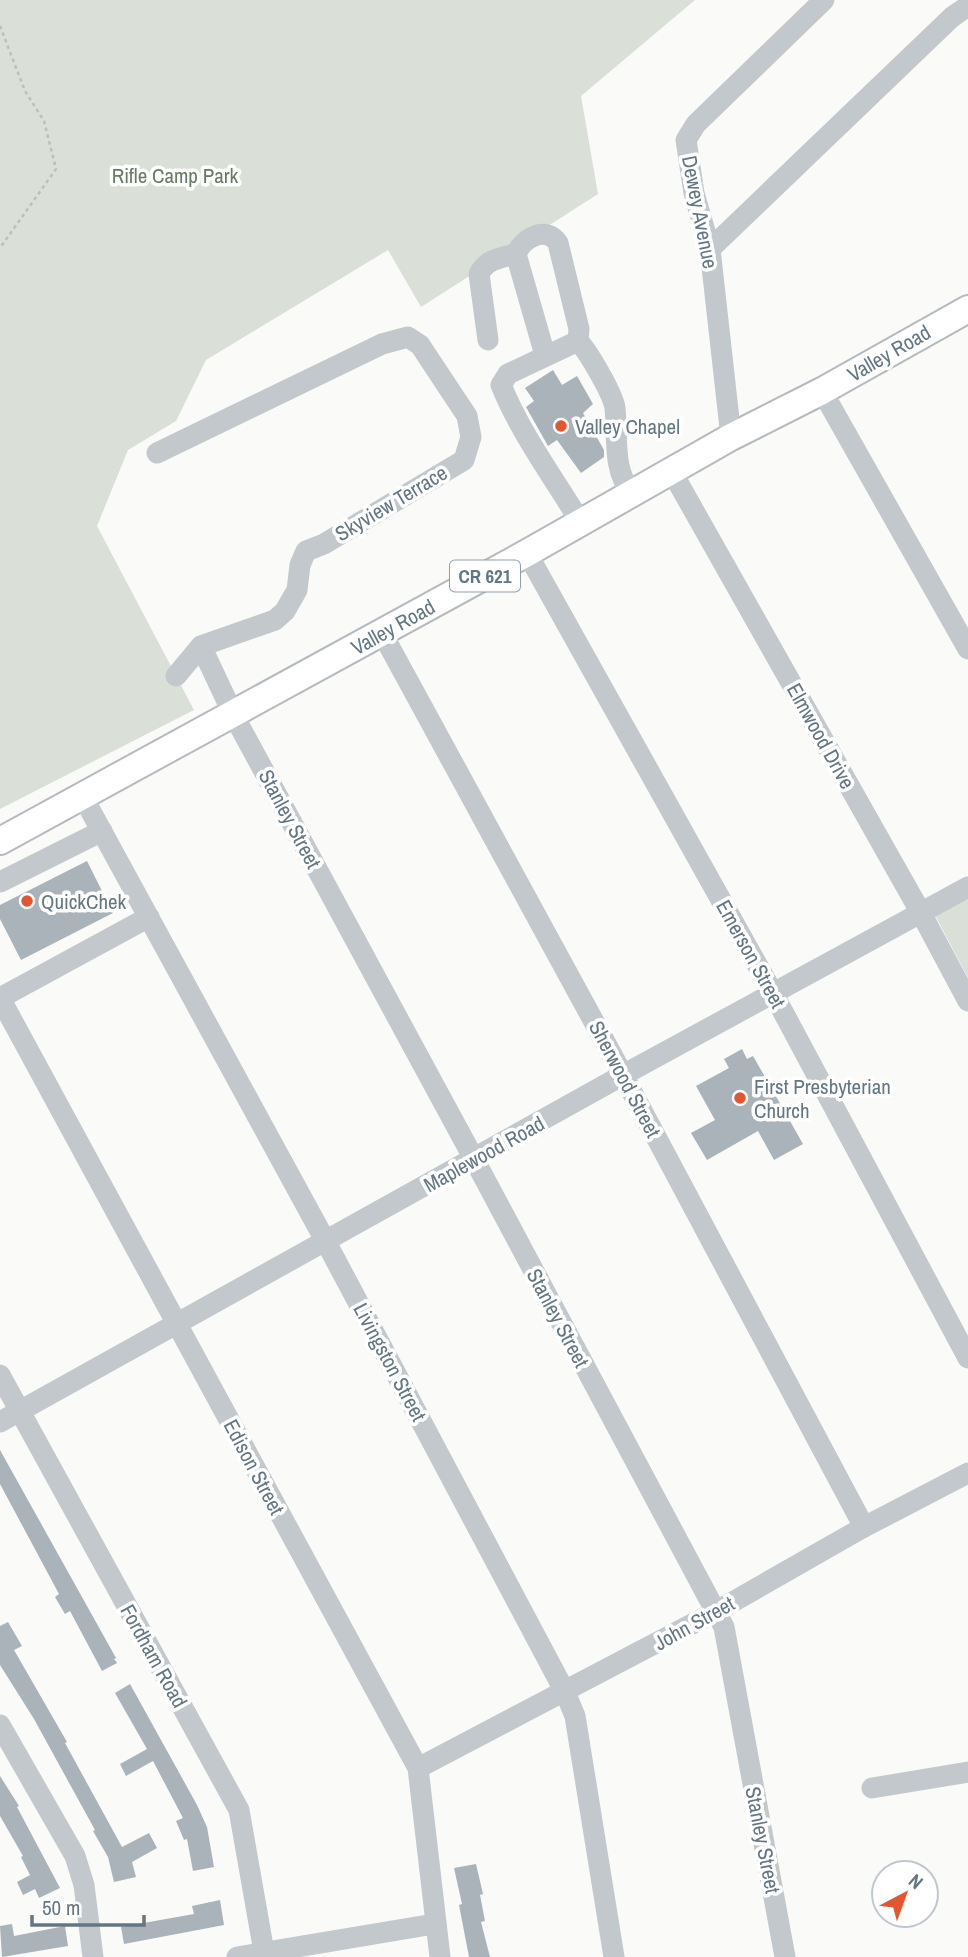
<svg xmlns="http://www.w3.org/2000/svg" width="968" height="1957" font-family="'Archivo Narrow',sans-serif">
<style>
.green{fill:#dadfd7}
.building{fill:#aab3b9}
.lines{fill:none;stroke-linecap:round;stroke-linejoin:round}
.major-casing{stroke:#b5babe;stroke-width:30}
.path{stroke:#bbbfc2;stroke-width:2.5;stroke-dasharray:3.5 3.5;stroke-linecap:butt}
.minor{stroke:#c3c8cc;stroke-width:21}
.major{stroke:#fff;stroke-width:26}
.poi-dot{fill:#e4572e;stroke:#fff;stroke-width:2.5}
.labels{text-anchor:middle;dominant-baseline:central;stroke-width:7;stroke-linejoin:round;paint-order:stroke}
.shield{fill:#fff;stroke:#939fa8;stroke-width:2}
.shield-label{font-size:19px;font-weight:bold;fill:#657683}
.park-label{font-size:21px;fill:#687a64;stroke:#fff}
.street-label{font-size:21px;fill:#657683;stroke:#fff}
.poi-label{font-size:21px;fill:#657683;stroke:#fff;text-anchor:start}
</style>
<rect width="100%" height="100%" fill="#fafaf8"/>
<!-- green -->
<g class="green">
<polygon points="0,0 695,0 581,96 598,194 421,307 388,250 206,360 176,421 128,450 97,526 194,710 0,809"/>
<polygon points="968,897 968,978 935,915"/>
</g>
<!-- building -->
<g class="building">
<polygon points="553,370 562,385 577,376 593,404 583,413 604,450 604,457 581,473 557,440 548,446 526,407 534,401 525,388"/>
<polygon points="87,861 113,913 21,960 0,919 0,905"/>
<polygon points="742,1049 747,1059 753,1056 803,1144 774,1160 758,1131 707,1160 691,1133 715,1120 696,1086 729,1068 724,1059"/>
<polygon points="0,1450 116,1658 114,1659 117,1663 102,1671 70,1611 65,1614 55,1597 59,1594 0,1484"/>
<polygon points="8,1622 22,1646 14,1650 67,1742 65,1743 122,1847 149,1833 157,1848 132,1862 136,1877 114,1882 108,1857 93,1831 95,1830 34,1719 0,1665 0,1626"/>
<polygon points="130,1684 197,1805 207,1827 214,1867 193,1871 187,1839 184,1840 176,1821 183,1818 153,1761 126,1776 120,1764 147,1749 115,1693"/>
<polygon points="0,1776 19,1806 17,1807 60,1888 39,1898 35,1889 23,1895 17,1882 30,1875 21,1857 23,1856 0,1816"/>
<polygon points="476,1864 483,1894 480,1895 485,1921 481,1922 490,1957 469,1957 459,1905 462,1904 454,1868"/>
<polygon points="220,1900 224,1925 124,1944 121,1927 194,1914 192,1906"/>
<polygon points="12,1924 14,1936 65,1926 68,1946 2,1957 0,1926"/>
</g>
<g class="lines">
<defs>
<polyline id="major" points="0,841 527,553 731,437 822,391 968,309"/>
</defs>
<!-- major casing -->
<use href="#major" class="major-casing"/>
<!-- path -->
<polyline class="path" points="0,26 25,91 44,121 56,169 0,248"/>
<!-- minor -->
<g class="minor">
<polyline points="710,249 952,17 968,6"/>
<path d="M488,340L479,274C487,259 500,258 516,254"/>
<path d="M545,355L516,254C523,238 546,225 558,243L579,329L578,341"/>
<polyline points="822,391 968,649"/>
<polyline points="731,437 710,249 694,193 686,140 696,124 824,0"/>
<polyline points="157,453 382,344 408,337 420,345 467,416 471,437 464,460 324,544 306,551 300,565 297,590 285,611 275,620 201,646"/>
<polyline points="672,472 921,913 968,1001"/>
<path d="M581,523C553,477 521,434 501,385L508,374L578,341C588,351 613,394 615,408C618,438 612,469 632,494"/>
<polyline points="527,553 773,993 968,1358"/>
<polyline points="382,633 623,1075 864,1527"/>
<polyline points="176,676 201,646 233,714 474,1159 724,1627 785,1957"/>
<polyline points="83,797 326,1242 565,1692 575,1716 614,1957"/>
<polyline points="0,882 102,831"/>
<polyline points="0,998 418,1768 440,1957"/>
<polyline points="0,998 149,917"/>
<polyline points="0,1375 239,1810 264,1952"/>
<polyline points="0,1422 623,1075 968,887"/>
<polyline points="0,1725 75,1856 84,1885 93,1957"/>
<polyline points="418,1768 715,1612 864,1527 968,1473"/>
<polyline points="872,1788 968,1772"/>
<polyline points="237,1957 434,1924"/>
</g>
<!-- major -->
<use href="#major" class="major"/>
</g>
<!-- markers -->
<g class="poi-dot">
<circle cx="561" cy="426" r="7"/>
<circle cx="27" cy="901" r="7"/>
<circle cx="740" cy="1098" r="7"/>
</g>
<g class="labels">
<!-- shield labels -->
<rect class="shield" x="450" y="560.5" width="70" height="31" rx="5"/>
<g class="shield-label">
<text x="485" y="576">CR 621</text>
</g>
<!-- park labels -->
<g class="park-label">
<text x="175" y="175">Rifle Camp Park</text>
</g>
<!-- street labels -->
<g class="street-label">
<text transform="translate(700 212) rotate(79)">Dewey Avenue</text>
<text transform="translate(889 353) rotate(-30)">Valley Road</text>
<text transform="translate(391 503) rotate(-31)">Skyview Terrace</text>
<text transform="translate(393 627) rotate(-29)">Valley Road</text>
<text transform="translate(821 736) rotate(61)">Elmwood Drive</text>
<text transform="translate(290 819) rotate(62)">Stanley Street</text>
<text transform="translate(751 954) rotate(61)">Emerson Street</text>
<text transform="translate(625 1079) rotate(62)">Sherwood Street</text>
<text transform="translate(484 1154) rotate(-29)">Maplewood Road</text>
<text transform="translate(558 1318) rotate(62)">Stanley Street</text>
<text transform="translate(390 1362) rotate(62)">Livingston Street</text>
<text transform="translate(254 1467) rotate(62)">Edison Street</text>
<text transform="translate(694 1623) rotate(-29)">John Street</text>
<text transform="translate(154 1656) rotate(61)">Fordham Road</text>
<text transform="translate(763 1840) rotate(79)">Stanley Street</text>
</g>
<!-- poi labels -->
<g class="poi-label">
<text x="575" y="426">Valley Chapel</text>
<text x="41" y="901">QuickChek</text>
<text x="754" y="1086">First Presbyterian<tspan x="754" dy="24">Church</tspan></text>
</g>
</g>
<!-- north arrow -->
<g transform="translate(905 1894) rotate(41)"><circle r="33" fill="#ffffff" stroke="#c1c8cd" stroke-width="2"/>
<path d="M0-5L12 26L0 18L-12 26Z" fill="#e4572e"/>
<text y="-10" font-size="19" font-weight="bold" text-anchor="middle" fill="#657683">N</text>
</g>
<!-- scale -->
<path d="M32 1915v10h112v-10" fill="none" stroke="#657683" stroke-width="3.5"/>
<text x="42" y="1915" font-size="21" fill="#657683" stroke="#ffffff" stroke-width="5" paint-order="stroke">50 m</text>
</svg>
